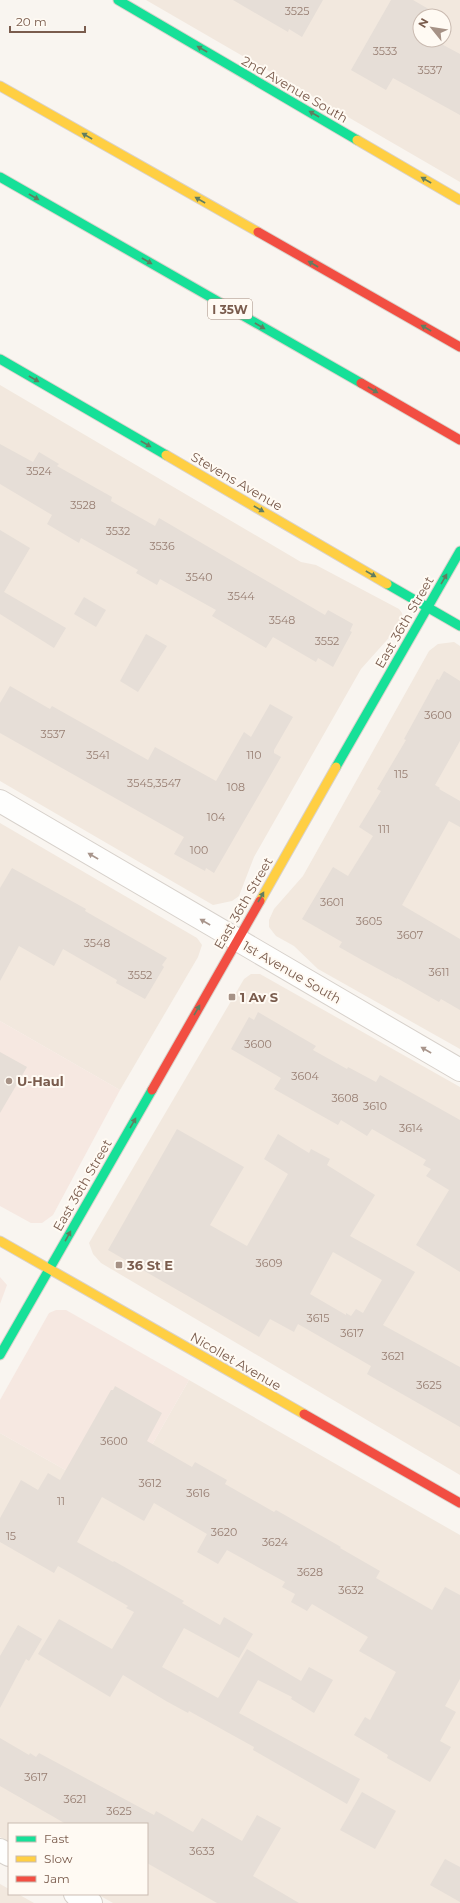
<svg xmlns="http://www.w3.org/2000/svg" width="460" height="1903" font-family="Montserrat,sans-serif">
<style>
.residential{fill:#f2e8de;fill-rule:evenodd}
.commercial{fill:#f6e8e1}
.building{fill:#e6ded7;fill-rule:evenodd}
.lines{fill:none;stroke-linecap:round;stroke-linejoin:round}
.street-casing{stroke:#d7d1cb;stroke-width:24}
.fast-casing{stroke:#d9d2cb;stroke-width:11}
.slow-casing{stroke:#d9d2cb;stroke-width:11}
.jam-casing{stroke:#d9d2cb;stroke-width:11}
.street{stroke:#fefefd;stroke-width:22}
.fast{stroke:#16e098;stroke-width:9}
.slow{stroke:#ffcf43;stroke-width:9}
.jam{stroke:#f24e42;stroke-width:9}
.oneway{fill:#617d60}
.oneway2{fill:#a8958b}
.poi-dot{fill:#a69286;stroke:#fffaf3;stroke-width:1.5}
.labels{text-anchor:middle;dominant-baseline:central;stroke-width:4;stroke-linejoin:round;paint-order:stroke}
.number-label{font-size:11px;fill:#977e72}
.shield{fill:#fffaf3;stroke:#a28b7f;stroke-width:1}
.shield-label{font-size:12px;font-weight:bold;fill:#7a5c4d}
.street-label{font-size:13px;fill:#7a5c4d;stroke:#fffaf3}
.poi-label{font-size:13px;font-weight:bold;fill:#7a5c4d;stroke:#fffaf3;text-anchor:start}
</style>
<rect width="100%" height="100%" fill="#f9f5f0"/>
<!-- residential -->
<g class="residential">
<path d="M146,0H460V182ZM420,16H444V40H420Z"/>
<polygon points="0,385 301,562 316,565 399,609 402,613 403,622 361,669 254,857 239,896 232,901 213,905 0,781"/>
<polygon points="454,642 460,646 460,1049 318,969 294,946 276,936 269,927 269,920 274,909 303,876 429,651 438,644"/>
<polygon points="0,823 197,938 202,945 198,957 120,1090 0,1021"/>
<polygon points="251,974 260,974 460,1087 460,1475 101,1263 93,1254 89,1243 244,979"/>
<polygon points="189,1380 460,1535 460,1903 113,1903 97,1894 147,1894 147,1824 9,1824 9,1842 0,1837 0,1433 120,1501"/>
<polygon points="0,1884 9,1889 9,1894 18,1894 34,1903 0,1903"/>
</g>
<!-- commercial -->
<g class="commercial">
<polygon points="0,1021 120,1090 53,1215 42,1223 31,1223 0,1206"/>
<polygon points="0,1277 7,1285 0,1304"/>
<polygon points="56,1310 66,1310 189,1380 120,1501 0,1433 0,1400 49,1313"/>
</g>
<!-- building -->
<g class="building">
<polygon points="233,0 323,0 302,37 289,29 288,32"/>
<polygon points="391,0 413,0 432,11 429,16 420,16 420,40 434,40 460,54 460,115 393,78 386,90 351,70"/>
<polygon points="0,444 33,462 39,452 59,464 57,466 112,497 111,501 155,526 159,518 325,615 328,610 353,624 350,631 352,632 333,667 318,658 316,662 273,637 266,648 212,616 216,610 160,579 157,585 136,573 138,570 81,538 79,543 47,524 52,515 0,484"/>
<polygon points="0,530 30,548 4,592 66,628 54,648 0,614"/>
<polygon points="84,597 106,610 96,627 74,614"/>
<polygon points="146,634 167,646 138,692 120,681"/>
<polygon points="444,671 460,681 460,741 435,785 440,788 439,789 460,801 460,827 449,821 402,905 460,939 460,1010 441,999 439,1002 397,978 397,979 362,960 339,947 342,942 302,919 333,867 348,876 373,836 359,827 381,791 377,789 406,740 404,739 437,679 439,680"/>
<polygon points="10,686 50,709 52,706 148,760 155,747 216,781 244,732 251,737 270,704 293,717 274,750 274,753 281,757 214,873 206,868 205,871 174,854 184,837 0,733 0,703"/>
<polygon points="12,868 86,909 85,911 167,958 162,965 164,967 145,999 116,983 117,980 63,949 54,966 19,946 0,981 0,888"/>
<polygon points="258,1012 316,1046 313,1050 347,1069 348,1067 376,1082 380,1075 460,1120 460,1272 416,1245 449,1190 426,1176 431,1169 423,1165 426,1160 372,1129 367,1136 341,1120 338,1125 274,1089 281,1078 231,1049 249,1017 254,1020"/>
<polygon points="0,1052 27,1067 0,1113"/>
<path d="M177,1129L244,1167L210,1225L247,1246L288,1174L264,1159L278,1134L309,1153L311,1149L330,1159L327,1165L375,1195L350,1236L415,1272L383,1325L460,1367V1427L367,1374L371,1366L298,1324L294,1332L270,1319L259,1337L108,1250ZM333,1252L382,1280L363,1313L356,1309L351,1316L346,1313V1315L310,1294Z"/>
<polygon points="115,1386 162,1413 147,1441 192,1467 195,1462 227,1480 225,1484 274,1512 276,1510 341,1547 340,1548 380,1571 376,1578 432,1610 445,1587 460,1595 460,1679 445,1706 456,1712 440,1741 451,1747 430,1782 387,1758 388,1755 354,1735 365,1717 370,1720 396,1672 359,1651 368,1637 312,1604 307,1611 291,1602 295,1594 282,1587 285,1582 227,1550 218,1564 197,1552 207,1534 154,1503 144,1521 102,1497 77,1542 113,1562 114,1561 184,1601 182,1603 220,1625 224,1617 253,1634 239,1658 184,1628 162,1667 218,1698 247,1649 301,1681 309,1667 333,1680 314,1713 291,1699 292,1697 258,1680 239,1713 360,1779 347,1804 253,1750 254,1747 189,1711 188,1713 166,1701 123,1675 110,1697 38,1654 59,1619 112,1649 134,1612 126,1608 128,1606 58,1566 54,1573 0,1542 0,1518 21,1480 38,1490 48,1473 60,1480 111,1390 113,1390"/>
<polygon points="18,1625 42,1639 29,1661 26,1659 0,1708 0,1656"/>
<polygon points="0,1738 29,1755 30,1753 36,1757 39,1753 154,1815 156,1811 193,1832 202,1818 242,1841 257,1815 281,1828 253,1876 299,1903 217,1903 147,1863 147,1824 66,1824 0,1786"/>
<polygon points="362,1792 396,1811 375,1849 340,1830"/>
<polygon points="445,1859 460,1867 460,1902 430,1885"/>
</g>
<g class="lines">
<defs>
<g id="street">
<polyline points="0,801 460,1070"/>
<polyline points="0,1850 9,1855"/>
<polyline points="75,1894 91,1903"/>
</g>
<g id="fast">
<polyline points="118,0 357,140"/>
<polyline points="0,177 361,383"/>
<polyline points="0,359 166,455"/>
<polyline points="387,584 460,626"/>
<polyline points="336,767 460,551"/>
<polyline points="0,1355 152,1090"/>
</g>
<g id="slow">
<polyline points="0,86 258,232"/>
<polyline points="357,140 460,200"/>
<polyline points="166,455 387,584"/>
<polyline points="260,901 336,767"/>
<polyline points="0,1241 304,1414"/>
</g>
<g id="jam">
<polyline points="258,232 460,347"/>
<polyline points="361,383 460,440"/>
<polyline points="152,1090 260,901"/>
<polyline points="304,1414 460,1503"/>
</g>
</defs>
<!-- street casing -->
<use href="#street" class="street-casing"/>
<!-- fast casing -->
<use href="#fast" class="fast-casing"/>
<!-- slow casing -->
<use href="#slow" class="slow-casing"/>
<!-- jam casing -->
<use href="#jam" class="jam-casing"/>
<!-- street -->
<use href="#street" class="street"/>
<!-- fast -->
<use href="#fast" class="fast"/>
<!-- slow -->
<use href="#slow" class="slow"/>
<!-- jam -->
<use href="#jam" class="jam"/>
</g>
<!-- one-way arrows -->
<defs><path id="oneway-solid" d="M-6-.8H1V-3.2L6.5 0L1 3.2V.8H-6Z"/></defs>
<g class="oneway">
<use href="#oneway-solid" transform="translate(202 49) rotate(-150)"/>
<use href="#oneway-solid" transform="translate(314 114) rotate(-150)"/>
<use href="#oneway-solid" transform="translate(87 136) rotate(-150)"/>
<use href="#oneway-solid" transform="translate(426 180) rotate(-150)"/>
<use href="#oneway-solid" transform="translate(34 197) rotate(30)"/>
<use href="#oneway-solid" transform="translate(200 200) rotate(-150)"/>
<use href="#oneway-solid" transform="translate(147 261) rotate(30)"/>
<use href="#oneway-solid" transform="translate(313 264) rotate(-150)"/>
<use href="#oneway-solid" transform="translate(260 326) rotate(30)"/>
<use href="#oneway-solid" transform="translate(426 328) rotate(-150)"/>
<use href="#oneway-solid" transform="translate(34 379) rotate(30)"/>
<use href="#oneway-solid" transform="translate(373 390) rotate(30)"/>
<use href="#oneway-solid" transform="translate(146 444) rotate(30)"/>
<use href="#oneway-solid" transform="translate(259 509) rotate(30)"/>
<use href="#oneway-solid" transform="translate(371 574) rotate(30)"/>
<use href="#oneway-solid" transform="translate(444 579) rotate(-60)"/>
<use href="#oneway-solid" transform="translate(261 897) rotate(-60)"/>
<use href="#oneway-solid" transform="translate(197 1010) rotate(-60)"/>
<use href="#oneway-solid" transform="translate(133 1123) rotate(-60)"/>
<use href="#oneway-solid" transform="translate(68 1236) rotate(-61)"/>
</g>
<g class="oneway2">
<use href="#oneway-solid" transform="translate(93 856) rotate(-150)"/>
<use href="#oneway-solid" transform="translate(205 922) rotate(-150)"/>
<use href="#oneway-solid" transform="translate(426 1050) rotate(-150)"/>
</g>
<!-- markers -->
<g class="poi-dot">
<rect x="228" y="993" width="8" height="8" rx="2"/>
<circle cx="9" cy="1081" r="4"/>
<rect x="115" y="1261" width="8" height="8" rx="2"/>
</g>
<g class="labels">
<!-- number labels -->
<g class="number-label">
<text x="297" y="11">3525</text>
<text x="385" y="51">3533</text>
<text x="430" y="70">3537</text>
<text x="39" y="471">3524</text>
<text x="83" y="505">3528</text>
<text x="118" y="531">3532</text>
<text x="162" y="546">3536</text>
<text x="199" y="577">3540</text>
<text x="241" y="596">3544</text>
<text x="282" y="620">3548</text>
<text x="327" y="641">3552</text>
<text x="438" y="715">3600</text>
<text x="53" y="734">3537</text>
<text x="98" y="755">3541</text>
<text x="254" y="755">110</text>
<text x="401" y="774">115</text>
<text x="154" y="783">3545,3547</text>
<text x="236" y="787">108</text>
<text x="216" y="817">104</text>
<text x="384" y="829">111</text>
<text x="199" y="850">100</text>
<text x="332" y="902">3601</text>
<text x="369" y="921">3605</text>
<text x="410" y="935">3607</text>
<text x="97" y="943">3548</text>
<text x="439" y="972">3611</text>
<text x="140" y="975">3552</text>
<text x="258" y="1044">3600</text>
<text x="305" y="1076">3604</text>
<text x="345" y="1098">3608</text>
<text x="375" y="1106">3610</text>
<text x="411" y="1128">3614</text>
<text x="269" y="1263">3609</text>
<text x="318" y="1318">3615</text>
<text x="352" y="1333">3617</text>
<text x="393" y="1356">3621</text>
<text x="429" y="1385">3625</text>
<text x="114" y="1441">3600</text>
<text x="150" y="1483">3612</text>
<text x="198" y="1493">3616</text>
<text x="61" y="1501">11</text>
<text x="224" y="1532">3620</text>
<text x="11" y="1536">15</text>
<text x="275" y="1542">3624</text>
<text x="310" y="1572">3628</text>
<text x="351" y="1590">3632</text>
<text x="36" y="1777">3617</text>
<text x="75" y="1799">3621</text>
<text x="119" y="1811">3625</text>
<text x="202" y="1851">3633</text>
</g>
<!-- shield labels -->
<rect class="shield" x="208" y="299" width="44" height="20" rx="3"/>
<g class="shield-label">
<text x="230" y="309">I 35W</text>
</g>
<!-- street labels -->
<g class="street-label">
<text transform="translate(295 89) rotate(30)">2nd Avenue South</text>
<text transform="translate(237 481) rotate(30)">Stevens Avenue</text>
<text transform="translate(404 622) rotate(-60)">East 36th Street</text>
<text transform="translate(243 903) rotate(-60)">East 36th Street</text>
<text transform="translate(292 972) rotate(30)">1st Avenue South</text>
<text transform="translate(82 1185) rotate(-60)">East 36th Street</text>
<text transform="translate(236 1361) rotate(30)">Nicollet Avenue</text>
</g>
<!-- poi labels -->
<g class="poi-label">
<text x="240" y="997">1 Av S</text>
<text x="17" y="1081">U-Haul</text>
<text x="127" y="1265">36 St E</text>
</g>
</g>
<!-- legend -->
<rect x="8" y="1823" width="140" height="72" fill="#fffaf3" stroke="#cabbb1"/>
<rect x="16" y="1836" width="20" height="6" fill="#16e098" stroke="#cabbb1"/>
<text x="44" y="1843" font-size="12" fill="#7a5c4d">Fast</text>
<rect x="16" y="1856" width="20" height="6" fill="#ffcf43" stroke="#cabbb1"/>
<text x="44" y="1863" font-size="12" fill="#7a5c4d">Slow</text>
<rect x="16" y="1876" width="20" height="6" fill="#f24e42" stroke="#cabbb1"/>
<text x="44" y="1883" font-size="12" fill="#7a5c4d">Jam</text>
<!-- north arrow -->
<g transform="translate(432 28) rotate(300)"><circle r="19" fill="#fffaf3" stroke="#cabbb1"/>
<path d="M0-3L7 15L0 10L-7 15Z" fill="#a69286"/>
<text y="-6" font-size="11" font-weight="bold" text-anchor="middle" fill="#7a5c4d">N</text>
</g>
<!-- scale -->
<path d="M10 26v6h75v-6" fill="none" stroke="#7a5c4d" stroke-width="2"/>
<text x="16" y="26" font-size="12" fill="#7a5c4d" stroke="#fffaf3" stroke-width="3" paint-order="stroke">20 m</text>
</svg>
